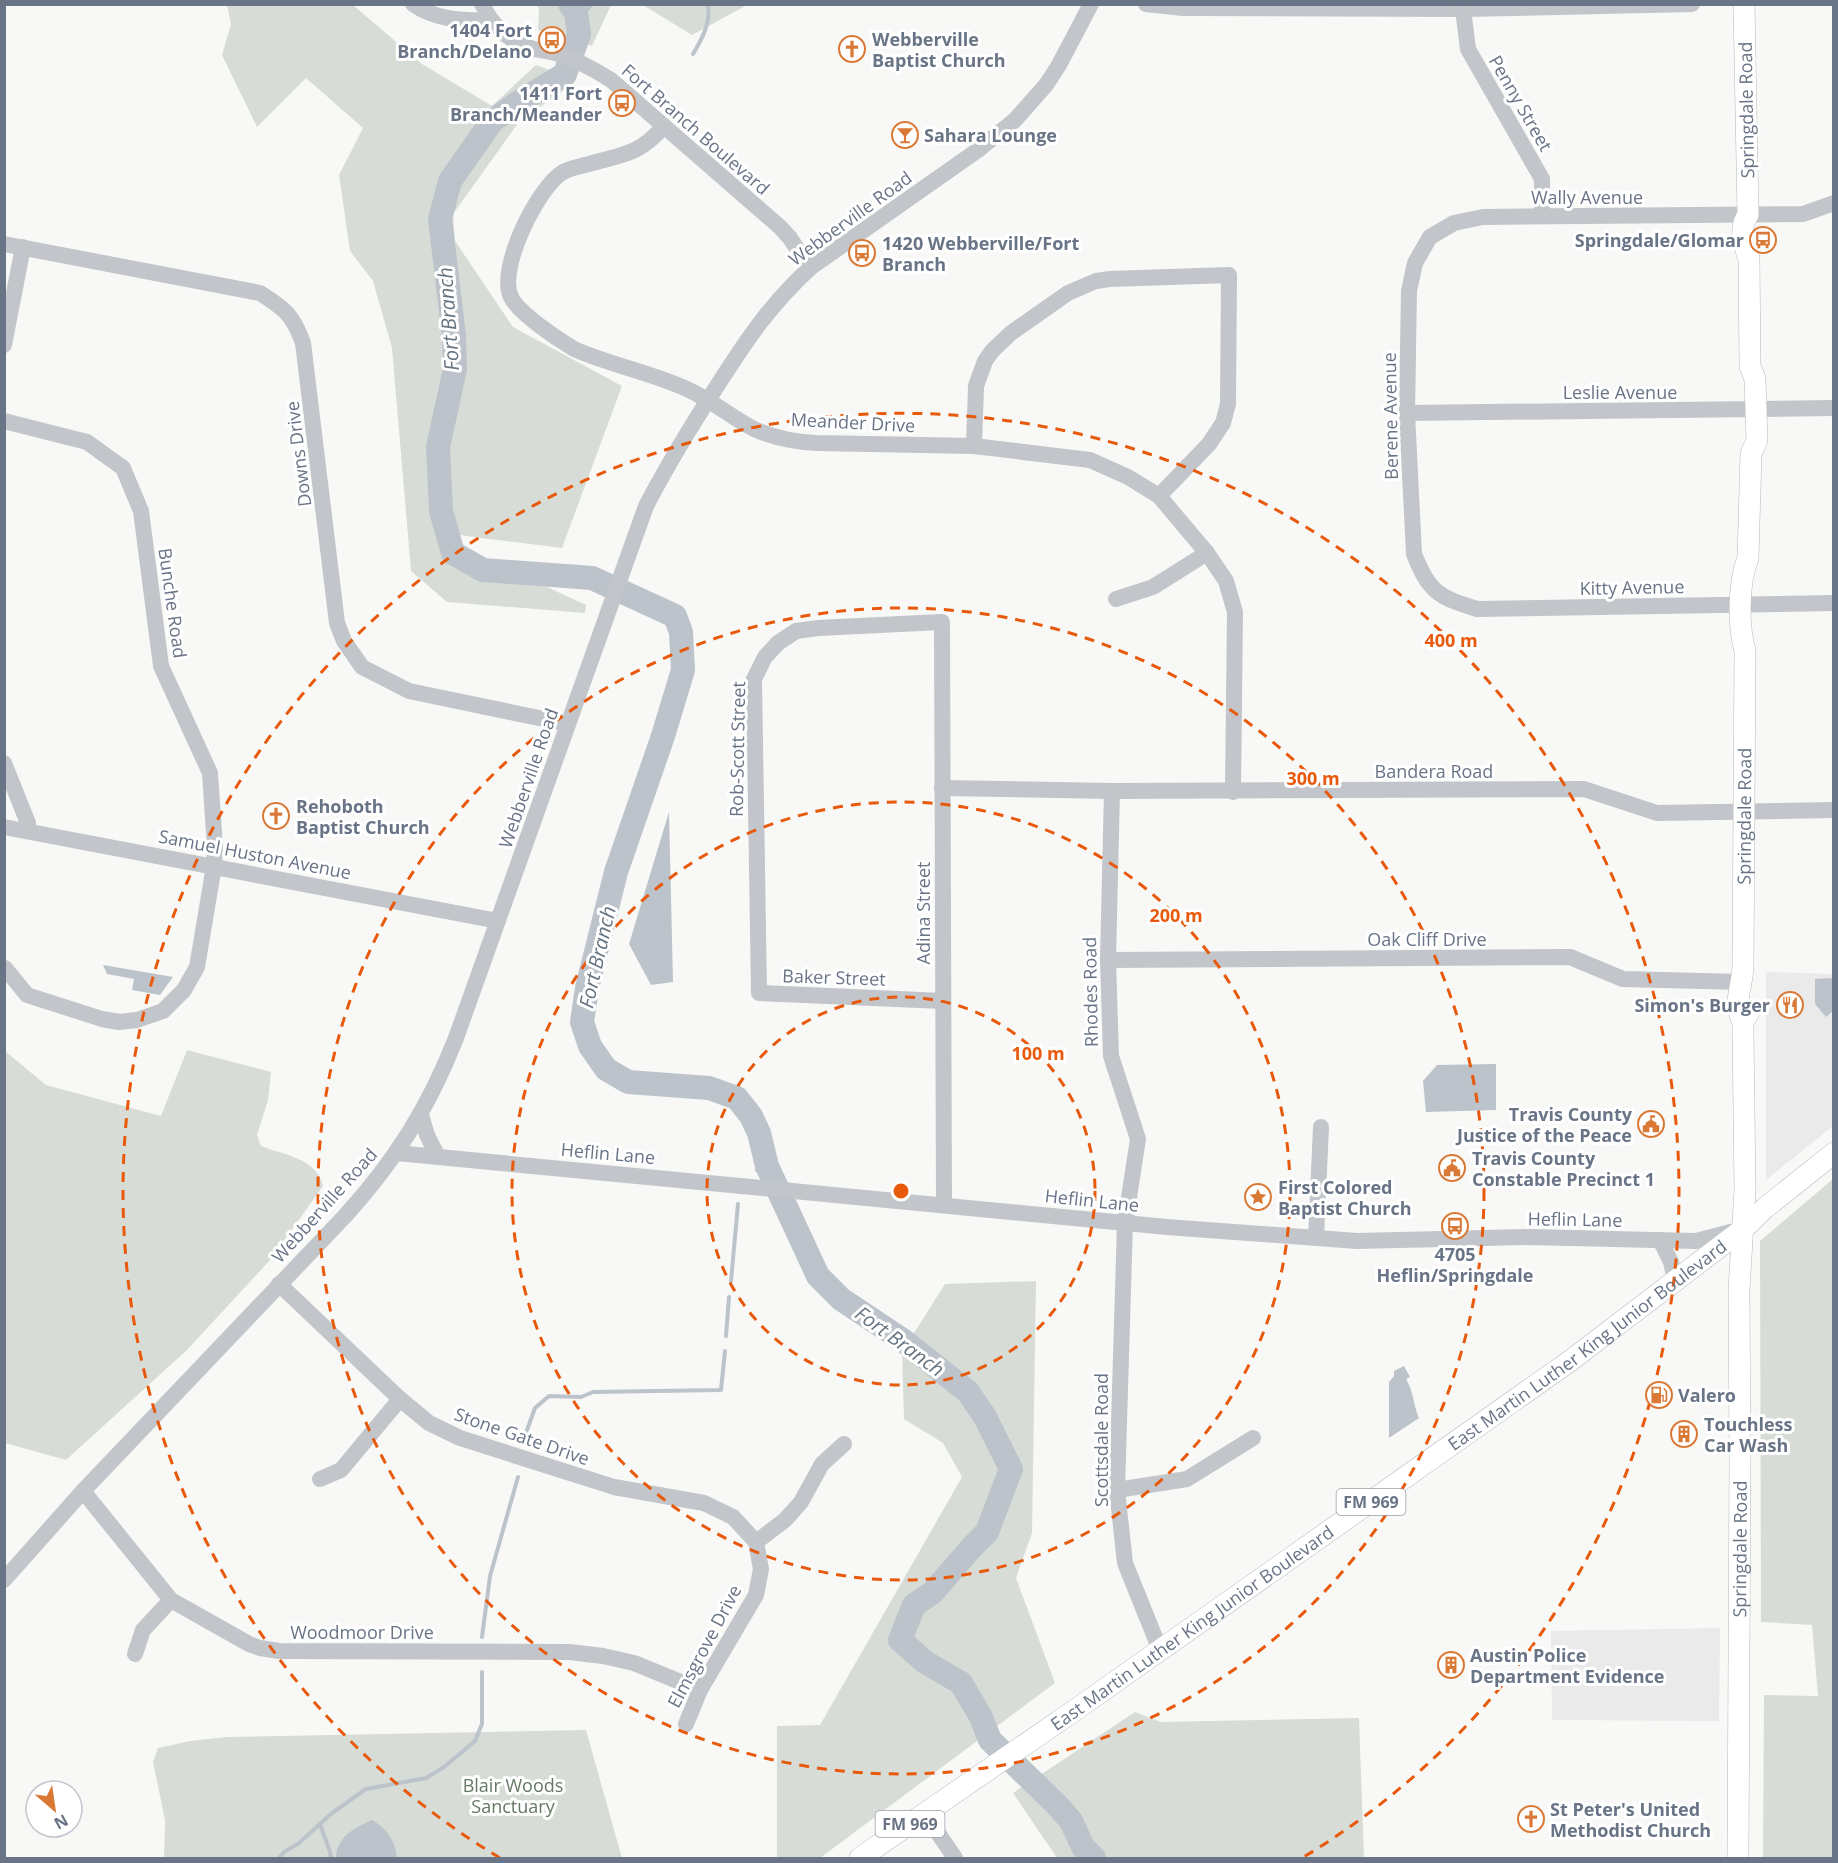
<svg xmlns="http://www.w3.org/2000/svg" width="1838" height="1863" font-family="'Open Sans',sans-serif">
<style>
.built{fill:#e9eae9}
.green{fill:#d7ddd6}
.water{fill:#bcc3ca}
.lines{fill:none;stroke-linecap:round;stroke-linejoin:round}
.stream{stroke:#bcc3ca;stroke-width:4}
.river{stroke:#bcc3ca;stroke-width:24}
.major-casing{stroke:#b5b8bd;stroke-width:22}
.minor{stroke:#c2c5c9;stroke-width:16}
.major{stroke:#fff;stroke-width:21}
.ring{fill:none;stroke:#e8590c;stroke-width:3;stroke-dasharray:10 8}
.labels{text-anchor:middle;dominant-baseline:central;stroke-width:6;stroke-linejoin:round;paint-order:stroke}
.shield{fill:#fff;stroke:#969eaa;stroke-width:1.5}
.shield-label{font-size:16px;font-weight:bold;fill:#697486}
.poi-label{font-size:18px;font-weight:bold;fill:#697486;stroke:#fff;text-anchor:start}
.street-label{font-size:18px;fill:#697486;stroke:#fff}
.park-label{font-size:18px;fill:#647864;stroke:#fff}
.water-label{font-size:20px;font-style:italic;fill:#657481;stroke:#fff}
.centre{fill:#e8590c;stroke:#fff;stroke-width:3}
.ring-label{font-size:18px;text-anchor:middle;font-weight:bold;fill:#e8590c;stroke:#fff;stroke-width:6;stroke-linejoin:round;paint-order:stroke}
</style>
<rect width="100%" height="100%" fill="#f8f9f6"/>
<!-- built -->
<g class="built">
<polygon points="1766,972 1834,974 1833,1126 1766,1180"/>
<polygon points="1720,1628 1719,1721 1552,1720 1551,1631"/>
</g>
<!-- green -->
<g class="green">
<polygon points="227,5 353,5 422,64 492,106 536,65 576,79 574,83 519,122 453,214 455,241 513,327 622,386 562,548 465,536 439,529 448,556 478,574 547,587 586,605 585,613 447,602 411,571 392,348 373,281 350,251 339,175 363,128 306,78 257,127 222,55 231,24"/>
<polygon points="537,5 611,5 592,46 538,30 539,10"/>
<polygon points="643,5 747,5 692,35"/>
<path d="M187,1050L271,1072L268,1100L257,1135L261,1146C284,1155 317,1158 323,1186L271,1259L187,1350L66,1460L5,1443V1051L46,1085L161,1116Z"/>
<polygon points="1833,1179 1833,1858 1763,1858 1764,1695 1818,1696 1812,1625 1761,1622 1760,1241"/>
<polygon points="1036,1281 1032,1533 1016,1578 1055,1683 820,1858 777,1858 777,1726 820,1725 962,1477 943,1443 904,1419 902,1352 945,1284"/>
<polygon points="1135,1712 1161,1722 1359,1718 1364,1858 1057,1858 1013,1793"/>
<polygon points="586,1730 622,1858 164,1858 165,1820 153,1762 158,1748 190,1741 227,1737"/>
</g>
<!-- water -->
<g class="water">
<polygon points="669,812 673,982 651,985 629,944"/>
<polygon points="103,965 173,977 160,995 132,990 134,979 107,974"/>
<polygon points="1833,978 1833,1011 1826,1017 1815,1004 1815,979"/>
<polygon points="1496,1064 1496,1110 1426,1112 1423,1081 1437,1065"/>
<path d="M1404,1366L1410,1377L1406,1379C1414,1392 1413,1405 1419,1418L1389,1438V1382L1394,1376V1371Z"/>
<path d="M372,1820C388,1829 395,1841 397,1858H336C336,1837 356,1827 372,1820Z"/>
</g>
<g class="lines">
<!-- stream -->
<g class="stream">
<polyline points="577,20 592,4"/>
<path d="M693,54C702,39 711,23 708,4"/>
<polyline points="757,1170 764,1155"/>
<polyline points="731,1281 738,1204"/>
<polyline points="726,1336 729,1297"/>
<polyline points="523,1441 535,1408 549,1396 581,1397 593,1392 721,1390 725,1351"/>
<polyline points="482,1637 490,1576 518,1477"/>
<polyline points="320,1824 330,1852 331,1858"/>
<polyline points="279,1858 284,1852 299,1843 332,1813 366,1789 426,1778 444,1767 475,1741 482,1724 482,1672"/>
</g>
<!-- river -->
<polyline class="river" points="570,4 576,13 579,34 565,74 516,104 492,121 450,181 440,219 454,336 455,369 438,447 441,511 453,553 483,570 592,578 675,616 681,632 683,670 663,736 616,872 587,988 582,1022 590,1046 606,1069 628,1082 709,1088 737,1098 751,1116 759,1133 767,1166 818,1276 841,1299 904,1341 968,1392 985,1417 1011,1469 987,1532 972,1547 932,1593 914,1605 900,1640 925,1662 961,1683 981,1717 990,1740 1057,1805 1071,1821 1083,1847 1094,1858"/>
<defs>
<g id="major">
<path id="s1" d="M1743,1022C1732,1002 1743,986 1743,965L1745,651C1738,626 1738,583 1748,558L1751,454L1757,440L1755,379L1750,366L1749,258C1743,245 1739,227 1748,215L1744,4"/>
<path id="s2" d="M860,1858L1078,1708L1570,1361L1743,1229L1765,1208L1834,1153"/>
<path id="s3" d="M1738,1858L1740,1456L1739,1290L1745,1190L1743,1032V1022L1749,1012"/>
</g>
</defs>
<!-- major casing -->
<use href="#major" class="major-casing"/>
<!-- minor -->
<g class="minor">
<path d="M413,4C437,21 464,20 492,21"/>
<path d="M482,4C492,26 511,43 534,49C543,51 552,51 561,55C579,61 595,70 611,80L780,227L790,238L810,268"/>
<polyline points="1146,4 1183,8 1463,9 1692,4"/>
<polyline points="1463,9 1468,49 1542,179 1542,216"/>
<path d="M664,126C639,155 624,154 589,164C580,166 571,168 563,172C538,187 497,269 511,297C518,313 559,340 574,349C610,365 650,372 687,389C711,400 731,417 754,429C774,438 795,442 817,443L974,446L1090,460L1128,477L1159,496L1207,553L1226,581L1235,612L1233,792"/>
<path d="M1834,203L1803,214L1483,217L1454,223L1430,237L1415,263L1409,291L1407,413L1414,554C1429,592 1438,597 1477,609L1834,603"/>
<path d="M4,244L260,293C285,309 293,315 303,343L337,623L344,641L362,667L409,691L568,724"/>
<polyline points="4,345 23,247"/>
<polyline points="1407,413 1834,408"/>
<polyline points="4,421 87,442 123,468 141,511 161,666 210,773 215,848 214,866 197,967 184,990 163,1011 137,1020 119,1022 102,1019 27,995 5,968"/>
<polyline points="974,446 976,386 985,361 992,351 1011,333 1068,293 1096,281 1110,279 1229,275 1228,404 1223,423 1209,444 1159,496"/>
<polyline points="1116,599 1153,587 1207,553"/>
<polyline points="4,763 28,823 28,831"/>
<polyline points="942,788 1112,791 1584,789 1657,813 1834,810"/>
<polyline points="1112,791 1108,960 1111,1056 1138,1139 1125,1223 1117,1490 1125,1563 1160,1650"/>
<polyline points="4,827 498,921"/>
<polyline points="1108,960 1570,957 1623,979 1743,982"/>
<polyline points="943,1001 759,993 754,679 765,657 778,643 796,631 818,628 942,622 944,1204"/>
<polyline points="421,1115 427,1135 438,1157"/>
<polyline points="397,1153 1167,1227 1357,1241 1530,1237 1696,1241 1738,1230"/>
<polyline points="1316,1238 1321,1127"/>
<polyline points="1660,1240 1671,1262 1675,1280"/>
<polyline points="279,1284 400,1399 429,1423 460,1438 614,1487 704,1503 733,1517 756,1542"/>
<polyline points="320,1479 341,1470 400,1399"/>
<polyline points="1117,1490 1187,1479 1253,1438"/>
<polyline points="83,1491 171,1600 249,1644 260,1648 279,1651 569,1652 603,1656 634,1663 700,1690"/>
<path d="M4,1580L83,1491L345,1216C395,1161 429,1107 456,1038L646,506C668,464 693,423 719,383C747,339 771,304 810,268L978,150L1015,120L1046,85L1059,65L1091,4"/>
<polyline points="135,1654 143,1630 171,1600"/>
<polyline points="686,1724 700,1690 756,1595 761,1569 756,1542 785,1520 801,1502 822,1464 844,1444"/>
<polyline points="925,1814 955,1858"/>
</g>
<!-- major -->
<use href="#major" class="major"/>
</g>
<!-- distance rings -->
<g class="ring">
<circle cx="901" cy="1191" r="194"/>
<circle cx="901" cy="1191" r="389"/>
<circle cx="901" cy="1191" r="583"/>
<path d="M500 1858A778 778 0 1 1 1302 1858"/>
</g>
<!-- icons -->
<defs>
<symbol id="bus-ring" viewBox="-11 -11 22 22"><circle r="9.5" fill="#fff" stroke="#da7935" stroke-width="1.5"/><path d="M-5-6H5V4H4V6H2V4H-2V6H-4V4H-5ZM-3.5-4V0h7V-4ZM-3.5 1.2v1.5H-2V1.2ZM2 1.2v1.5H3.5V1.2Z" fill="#da7935"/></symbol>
<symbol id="church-ring" viewBox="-11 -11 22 22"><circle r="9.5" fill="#fff" stroke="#da7935" stroke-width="1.5"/><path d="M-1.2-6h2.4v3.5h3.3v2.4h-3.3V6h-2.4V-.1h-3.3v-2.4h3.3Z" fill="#da7935"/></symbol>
<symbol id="bar-ring" viewBox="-11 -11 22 22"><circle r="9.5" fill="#fff" stroke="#da7935" stroke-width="1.5"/><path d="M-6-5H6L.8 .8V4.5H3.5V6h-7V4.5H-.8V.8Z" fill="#da7935"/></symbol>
<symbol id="restaurant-ring" viewBox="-11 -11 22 22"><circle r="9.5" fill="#fff" stroke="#da7935" stroke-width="1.5"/><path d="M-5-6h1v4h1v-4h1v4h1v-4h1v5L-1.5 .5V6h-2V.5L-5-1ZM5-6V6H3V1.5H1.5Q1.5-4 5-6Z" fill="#da7935"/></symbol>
<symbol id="civic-ring" viewBox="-11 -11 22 22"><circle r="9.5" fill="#fff" stroke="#da7935" stroke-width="1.5"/><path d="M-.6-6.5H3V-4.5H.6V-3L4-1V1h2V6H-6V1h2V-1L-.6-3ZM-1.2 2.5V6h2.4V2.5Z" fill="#da7935"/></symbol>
<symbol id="sight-ring" viewBox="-11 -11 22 22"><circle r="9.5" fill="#fff" stroke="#da7935" stroke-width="1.5"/><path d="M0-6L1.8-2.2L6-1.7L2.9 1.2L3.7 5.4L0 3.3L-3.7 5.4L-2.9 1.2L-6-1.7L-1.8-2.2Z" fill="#da7935"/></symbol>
<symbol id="fuel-ring" viewBox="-11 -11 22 22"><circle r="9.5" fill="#fff" stroke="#da7935" stroke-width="1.5"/><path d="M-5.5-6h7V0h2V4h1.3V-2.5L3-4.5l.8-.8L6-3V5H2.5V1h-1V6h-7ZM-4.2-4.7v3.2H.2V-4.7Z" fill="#da7935"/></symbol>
<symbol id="building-ring" viewBox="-11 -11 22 22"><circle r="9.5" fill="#fff" stroke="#da7935" stroke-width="1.5"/><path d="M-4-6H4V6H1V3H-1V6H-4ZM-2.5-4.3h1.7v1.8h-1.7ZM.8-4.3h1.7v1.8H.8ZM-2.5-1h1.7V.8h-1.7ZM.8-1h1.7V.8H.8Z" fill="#da7935"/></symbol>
</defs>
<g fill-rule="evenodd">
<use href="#bus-ring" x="537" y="25" width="30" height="30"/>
<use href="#church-ring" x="837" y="34" width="30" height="30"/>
<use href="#bus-ring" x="607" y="88" width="30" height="30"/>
<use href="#bar-ring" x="890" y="120" width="30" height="30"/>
<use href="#bus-ring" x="1748" y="225" width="30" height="30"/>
<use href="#bus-ring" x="847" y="238" width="30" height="30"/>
<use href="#church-ring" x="261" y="801" width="30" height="30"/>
<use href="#restaurant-ring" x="1775" y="990" width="30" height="30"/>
<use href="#civic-ring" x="1636" y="1109" width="30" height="30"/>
<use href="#civic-ring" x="1437" y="1153" width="30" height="30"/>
<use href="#sight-ring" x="1243" y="1182" width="30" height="30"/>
<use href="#bus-ring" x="1440" y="1211" width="30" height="30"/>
<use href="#fuel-ring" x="1644" y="1380" width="30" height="30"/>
<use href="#building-ring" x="1669" y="1419" width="30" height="30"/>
<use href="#building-ring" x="1436" y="1650" width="30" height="30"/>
<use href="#church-ring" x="1516" y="1804" width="30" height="30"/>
</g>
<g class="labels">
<!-- shield labels -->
<g class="shield">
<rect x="1336.5" y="1489" width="69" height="26" rx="4.5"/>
<rect x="875.5" y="1811" width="69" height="26" rx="4.5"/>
</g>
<g class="shield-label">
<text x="1371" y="1502">FM 969</text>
<text x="910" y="1824">FM 969</text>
</g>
<!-- poi labels -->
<g class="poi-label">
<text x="532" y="30" text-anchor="end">1404 Fort<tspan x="532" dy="21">Branch/Delano</tspan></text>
<text x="872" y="39">Webberville<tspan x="872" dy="21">Baptist Church</tspan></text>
<text x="602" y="93" text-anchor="end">1411 Fort<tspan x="602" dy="21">Branch/Meander</tspan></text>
<text x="924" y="135">Sahara Lounge</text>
<text x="1744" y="240" text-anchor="end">Springdale/Glomar</text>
<text x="882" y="243">1420 Webberville/Fort<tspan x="882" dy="21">Branch</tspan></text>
<text x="296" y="806">Rehoboth<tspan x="296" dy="21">Baptist Church</tspan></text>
<text x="1770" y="1005" text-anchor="end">Simon's Burger</text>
<text x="1632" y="1114" text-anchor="end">Travis County<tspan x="1632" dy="21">Justice of the Peace</tspan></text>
<text x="1472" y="1158">Travis County<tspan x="1472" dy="21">Constable Precinct 1</tspan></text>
<text x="1278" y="1187">First Colored<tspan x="1278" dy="21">Baptist Church</tspan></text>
<text x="1455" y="1254" text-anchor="middle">4705<tspan x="1455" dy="21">Heflin/Springdale</tspan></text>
<text x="1678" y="1395">Valero</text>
<text x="1704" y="1424">Touchless<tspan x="1704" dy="21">Car Wash</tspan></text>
<text x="1470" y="1655">Austin Police<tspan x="1470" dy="21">Department Evidence</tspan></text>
<text x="1550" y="1809">St Peter's United<tspan x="1550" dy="21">Methodist Church</tspan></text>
</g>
<!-- street labels -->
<g class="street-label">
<text transform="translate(1521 103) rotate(60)">Penny Street</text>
<text transform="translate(1746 110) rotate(-91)">Springdale Road</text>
<text transform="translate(696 129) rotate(41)">Fort Branch Boulevard</text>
<text x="1587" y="197">Wally Avenue</text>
<text transform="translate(850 218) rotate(-36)">Webberville Road</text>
<text x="1620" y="392">Leslie Avenue</text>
<text transform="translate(1390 416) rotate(-91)">Berene Avenue</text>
<text transform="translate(853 422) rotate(3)">Meander Drive</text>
<text transform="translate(298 454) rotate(-97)">Downs Drive</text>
<text transform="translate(1632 587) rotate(-1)">Kitty Avenue</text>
<text transform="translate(173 603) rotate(82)">Bunche Road</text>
<text transform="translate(737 749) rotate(-89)">Rob-Scott Street</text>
<text x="1434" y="771">Bandera Road</text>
<text transform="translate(528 778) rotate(-71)">Webberville Road</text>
<text stroke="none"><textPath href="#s1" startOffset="207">Springdale Road</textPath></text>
<text transform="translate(255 854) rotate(11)">Samuel Huston Avenue</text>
<text transform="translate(923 913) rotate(-90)">Adina Street</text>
<text x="1427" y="939">Oak Cliff Drive</text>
<text transform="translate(834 977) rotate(2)">Baker Street</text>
<text transform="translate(1090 992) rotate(-91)">Rhodes Road</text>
<text transform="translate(608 1153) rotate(5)">Heflin Lane</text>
<text transform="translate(1092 1200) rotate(6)">Heflin Lane</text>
<text transform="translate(324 1205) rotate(-48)">Webberville Road</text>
<text transform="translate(1575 1219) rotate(1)">Heflin Lane</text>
<text stroke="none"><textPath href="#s2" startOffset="890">East Martin Luther King Junior Boulevard</textPath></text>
<text transform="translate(522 1436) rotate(19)">Stone Gate Drive</text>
<text transform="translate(1101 1440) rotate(-90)">Scottsdale Road</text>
<text stroke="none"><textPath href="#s3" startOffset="309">Springdale Road</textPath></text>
<text stroke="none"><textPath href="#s2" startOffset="404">East Martin Luther King Junior Boulevard</textPath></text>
<text x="362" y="1632">Woodmoor Drive</text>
<text transform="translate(704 1646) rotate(-62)">Elmsgrove Drive</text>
</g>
<!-- park labels -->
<g class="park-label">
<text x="513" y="1785">Blair Woods<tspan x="513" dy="21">Sanctuary</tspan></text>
</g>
<!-- water labels -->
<g class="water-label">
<text transform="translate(448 319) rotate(-94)">Fort Branch</text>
<text transform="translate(597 957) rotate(-77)">Fort Branch</text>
<text transform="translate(900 1341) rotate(36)">Fort Branch</text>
</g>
</g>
<circle cx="901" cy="1191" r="9" class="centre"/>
<g class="ring-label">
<text x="1451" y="647">400 m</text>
<text x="1313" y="785">300 m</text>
<text x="1176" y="922">200 m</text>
<text x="1038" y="1060">100 m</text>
</g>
<!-- border -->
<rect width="1838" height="1863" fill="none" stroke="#697486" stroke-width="12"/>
<!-- north arrow -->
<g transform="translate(54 1809) rotate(151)"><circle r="28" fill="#ffffff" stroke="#c3c7cf" stroke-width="1.5"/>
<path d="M0-4.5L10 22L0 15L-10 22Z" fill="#da7935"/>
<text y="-9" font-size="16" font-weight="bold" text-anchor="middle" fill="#697486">N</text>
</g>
</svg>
